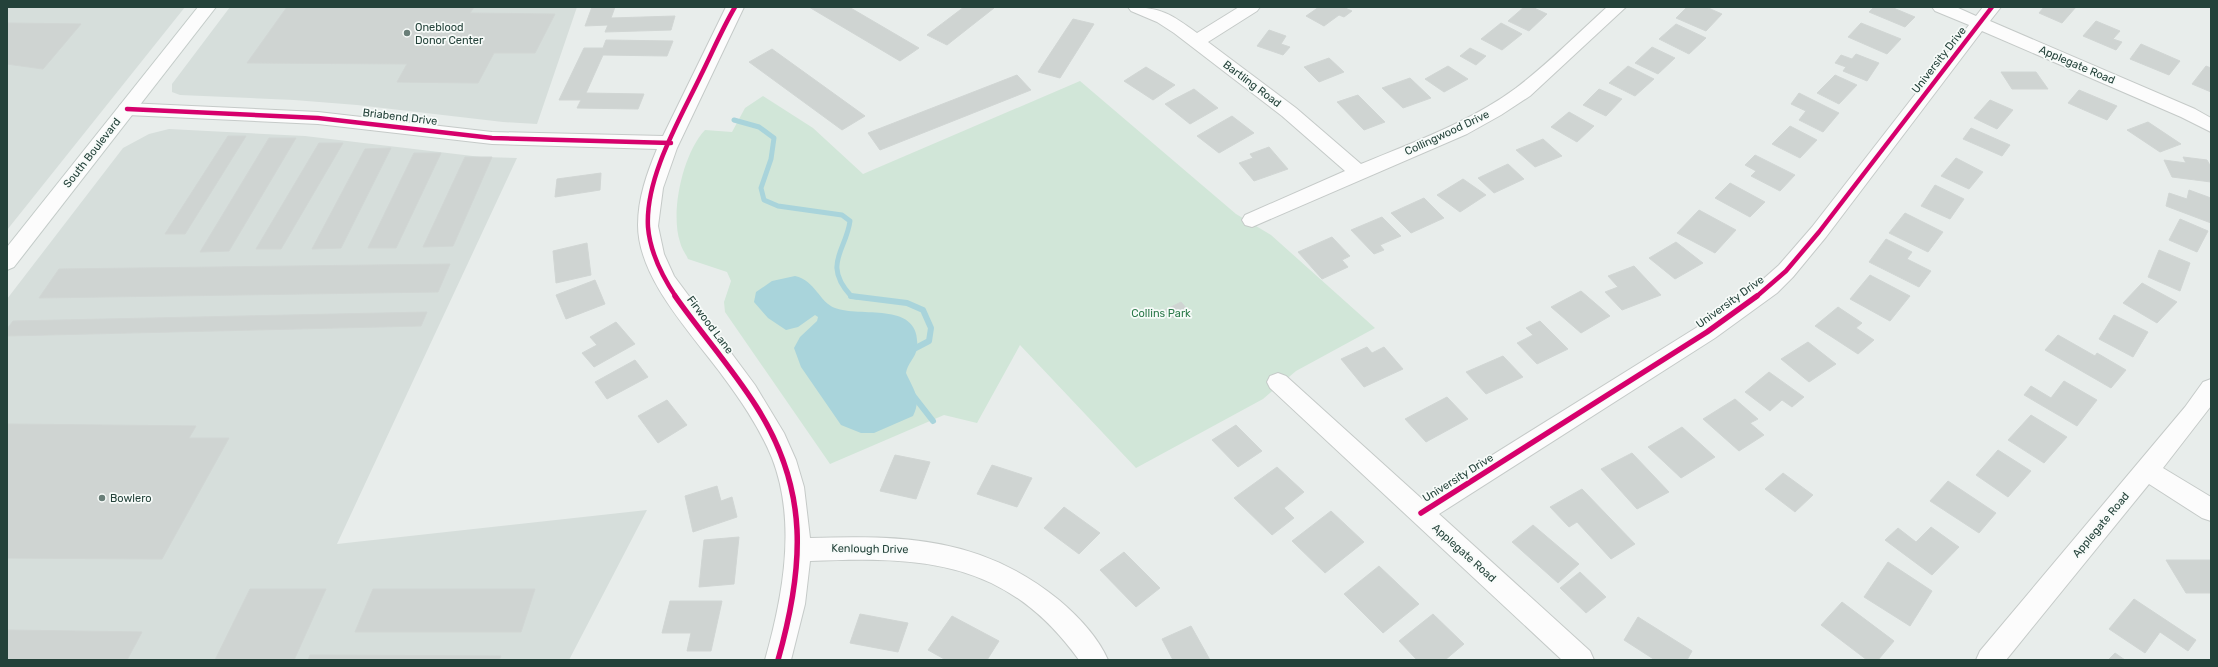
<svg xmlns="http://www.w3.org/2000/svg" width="2218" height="667" font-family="Rubik,sans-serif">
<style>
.built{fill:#d6dedb}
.green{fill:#d1e6d8}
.water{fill:#a9d4db}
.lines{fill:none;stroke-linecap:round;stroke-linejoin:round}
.stream-far1{stroke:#a9d4db;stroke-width:5}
.stream{stroke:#a9d4db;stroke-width:6}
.building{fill:#cfd4d2;stroke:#d1d6d4}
.minor-casing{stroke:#c5cac8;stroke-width:2}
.secondary-casing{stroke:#c3cbc8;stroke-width:2}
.minor{fill:#fcfcfc;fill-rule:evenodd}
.secondary{fill:#fcfcfc;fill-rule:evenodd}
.cycleway-far1-casing{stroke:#f7fbf9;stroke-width:6}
.cycleway-casing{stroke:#f7fbf9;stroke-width:8}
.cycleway-far1{stroke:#d6006c;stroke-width:4.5}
.cycleway{stroke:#d6006c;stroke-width:5.5}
.poi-dot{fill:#697e78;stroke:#f7fbf9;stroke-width:1.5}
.labels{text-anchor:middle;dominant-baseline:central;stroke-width:3.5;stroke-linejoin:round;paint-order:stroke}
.poi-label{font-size:11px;fill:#24423a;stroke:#f7fbf9;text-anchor:start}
.street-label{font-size:11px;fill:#24423a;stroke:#f7fbf9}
.park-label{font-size:11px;fill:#2d7a4b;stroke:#f7fbf9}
</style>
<rect width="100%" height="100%" fill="#e8edeb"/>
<!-- built -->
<g class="built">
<polygon points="7,7 185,7 7,230"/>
<polygon points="230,7 577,7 537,124 503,122 357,105 294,100 180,95 172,92 172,84"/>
<polygon points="169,129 305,136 481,157 517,158 337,544 647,510 569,660 7,660 7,299 123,148 149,134"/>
</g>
<!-- green -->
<path class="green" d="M1080,81L1236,214L1271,235L1375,328L1296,371L1263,399L1136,468L1020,345L977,423L944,415L830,464L725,312L724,302L731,281L727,272L688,259C686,254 681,248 680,242C670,212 683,153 705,130L732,132L745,108L763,96L813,128L863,174Z"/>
<!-- water -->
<path class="water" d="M795,276C816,281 819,302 835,308C861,318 922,300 917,348C916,357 907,364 906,373C913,389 922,398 913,416L874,433H861L841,425L801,367L794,348L800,337L817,321L818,317L815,315L798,327L786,330L768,318L754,302L756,292L772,281Z"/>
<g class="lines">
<!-- stream-far1 -->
<path class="stream-far1" d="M734,120L759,127L774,138L771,159L761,188L764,200L778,206L842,215L850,221C846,251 822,264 851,296L857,297"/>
<!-- stream -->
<g class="stream">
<polyline points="851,296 907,303 923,310 931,328 929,341 910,351"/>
<polyline points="912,394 933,421"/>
</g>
</g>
<!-- building -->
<g class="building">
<polygon points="287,7 474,7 470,13 555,14 535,53 494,53 478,83 397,82 407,64 247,63"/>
<polygon points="592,7 615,7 611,18 675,16 671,30 605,32 608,25 585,26"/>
<polygon points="809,7 849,7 919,48 900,61"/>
<polygon points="964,7 994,8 947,45 927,35"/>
<polygon points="1319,7 1343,7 1352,11 1344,17 1339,15 1324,26 1306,16"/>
<polygon points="1524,7 1532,7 1547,14 1529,31 1508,21"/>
<polygon points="1687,7 1706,7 1722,14 1706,31 1676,18"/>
<polygon points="1874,7 1891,7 1915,17 1905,27 1869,12"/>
<polygon points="2044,7 2076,7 2062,23 2039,13"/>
<polygon points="1073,19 1094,24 1060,78 1038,72"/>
<polygon points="2096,21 2120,31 2113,39 2122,42 2116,50 2083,36"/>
<polygon points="7,23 81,24 43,69 7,64"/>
<polygon points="1501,23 1522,34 1502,50 1481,39"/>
<polygon points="1861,23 1901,39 1887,54 1848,37"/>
<polygon points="1676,24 1706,38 1689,54 1659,39"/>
<polygon points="1269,30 1286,36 1281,44 1290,47 1283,55 1257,46"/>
<polygon points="606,40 673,41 667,56 603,55 586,93 644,94 638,109 577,108 581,100 559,100 584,48 603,48"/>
<polygon points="2141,44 2180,61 2169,75 2130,59"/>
<polygon points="1652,47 1675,58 1658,74 1635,63"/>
<polygon points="1470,48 1486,56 1476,65 1460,56"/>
<polygon points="772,49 865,116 842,130 749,62"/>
<polygon points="1856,54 1879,63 1867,81 1843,71 1846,67 1835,63 1841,55 1852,59"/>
<polygon points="1329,58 1344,72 1319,82 1304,67"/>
<polygon points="1448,66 1468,79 1444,92 1425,79"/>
<polygon points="1628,66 1654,79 1635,96 1609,83"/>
<polygon points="2206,66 2211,68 2211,92 2192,84"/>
<polygon points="1146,67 1175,85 1153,100 1124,81"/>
<polygon points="2001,72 2036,72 2048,89 2012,89"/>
<polygon points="1017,75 1031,90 880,150 868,133"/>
<polygon points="1835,75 1857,85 1839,104 1817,93"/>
<polygon points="1410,78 1431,98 1403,108 1382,88"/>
<polygon points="1194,89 1218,108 1190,124 1165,104"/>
<polygon points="1599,89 1622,99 1606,116 1583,105"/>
<polygon points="2079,90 2117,106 2107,120 2068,103"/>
<polygon points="1799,93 1839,113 1823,132 1799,120 1806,111 1791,104"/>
<polygon points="1358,95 1385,122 1364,130 1337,102"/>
<polygon points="1990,100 2013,110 1997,129 1974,118"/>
<polygon points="1569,112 1594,126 1577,142 1551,127"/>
<polygon points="1232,116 1254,133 1219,153 1197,136"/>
<polygon points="2148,122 2181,144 2160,152 2127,130"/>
<polygon points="1790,126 1817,140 1800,158 1772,144"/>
<polygon points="1971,128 2010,145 2002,156 1963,139"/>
<polygon points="228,136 246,136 185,234 165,234"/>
<polygon points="269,138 296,138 229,251 200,252"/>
<polygon points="1543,139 1562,156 1535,167 1516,150"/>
<polygon points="319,143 343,143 281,249 256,249"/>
<polygon points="1269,147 1288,169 1254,181 1239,163 1253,158 1250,154"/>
<polygon points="391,148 341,248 312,249 365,149"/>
<polygon points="414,153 441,153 396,248 368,248"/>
<polygon points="1755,155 1795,175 1780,191 1751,176 1756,171 1745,165"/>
<polygon points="465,157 492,157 453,246 423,247"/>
<polygon points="2183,157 2207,160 2211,167 2211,182 2172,177 2164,160 2186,163"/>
<polygon points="1956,158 1983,172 1969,189 1941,176"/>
<polygon points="1508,164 1524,179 1494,193 1478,178"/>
<polygon points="601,173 600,190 555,197 557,179"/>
<polygon points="1463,179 1486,195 1460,212 1437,195"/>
<polygon points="1730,183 1765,202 1750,217 1715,198"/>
<polygon points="1935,185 1964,199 1950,219 1921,206"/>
<polygon points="2189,190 2211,198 2211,223 2166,206 2169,193 2187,199"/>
<polygon points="1424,198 1444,218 1411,233 1391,213"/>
<polygon points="1699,210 1736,230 1715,253 1677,233"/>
<polygon points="1905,213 1943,232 1928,252 1889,233"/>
<polygon points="1382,217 1401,236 1380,245 1384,250 1374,254 1351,230"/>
<polygon points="2180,219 2208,231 2197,252 2169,240"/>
<polygon points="1332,237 1350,256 1342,260 1348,267 1322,279 1298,252"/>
<polygon points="1886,239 1912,252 1907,259 1931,271 1919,287 1869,262"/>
<polygon points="1676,242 1703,263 1675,279 1649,258"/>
<polygon points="587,243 591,275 556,283 553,251"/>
<polygon points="2159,250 2190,263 2180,291 2148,277"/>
<polygon points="450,264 438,292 39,298 59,269"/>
<polygon points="1634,266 1661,295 1622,310 1605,292 1618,287 1608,276"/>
<polygon points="1870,275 1910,296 1890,321 1850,299"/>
<polygon points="595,280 605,304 566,319 556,295"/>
<polygon points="2142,283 2177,302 2157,323 2123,303"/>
<polygon points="1581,291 1610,316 1581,333 1551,307"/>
<polygon points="1181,302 1188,310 1172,318 1165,310"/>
<polygon points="1838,307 1862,323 1856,328 1874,340 1858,354 1815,326"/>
<polygon points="427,312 421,326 7,336 7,329 13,321"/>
<polygon points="2114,315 2148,332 2133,357 2099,339"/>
<polygon points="1540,321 1568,349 1537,364 1517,343 1533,335 1526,328"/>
<polygon points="616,322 635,344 594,367 582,353 597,345 590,337"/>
<polygon points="2058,335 2095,356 2097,353 2126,370 2111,388 2045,350"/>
<polygon points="1808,342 1836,364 1809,382 1781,359"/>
<polygon points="1367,347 1372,353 1384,347 1403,369 1364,387 1341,359"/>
<polygon points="1503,356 1523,377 1486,394 1466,372"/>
<polygon points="635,360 648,377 607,399 595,382"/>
<polygon points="1769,372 1804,397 1792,407 1782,400 1770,411 1745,392"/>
<polygon points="2064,381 2097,400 2077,426 2024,395 2031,386 2051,398"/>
<polygon points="1447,397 1468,419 1426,442 1405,419"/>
<polygon points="1735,399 1758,419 1750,423 1764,435 1739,451 1703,419"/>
<polygon points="667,400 687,425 658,443 638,416"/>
<polygon points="2031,415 2067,437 2044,463 2008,440"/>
<polygon points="7,424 196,426 189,438 229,438 162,559 7,558"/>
<polygon points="1236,425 1262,451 1238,467 1212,440"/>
<polygon points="1682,427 1715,457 1681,478 1648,447"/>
<polygon points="1998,450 2031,471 2008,497 1976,475"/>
<polygon points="1632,453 1669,492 1637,509 1601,469"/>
<polygon points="895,455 930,462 916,499 880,491"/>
<polygon points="992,465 1032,478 1017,507 977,494"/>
<polygon points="1277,467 1304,492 1284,508 1294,518 1272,535 1234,498"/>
<polygon points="1783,473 1813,495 1795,512 1765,489"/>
<polygon points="1948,481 1996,513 1979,533 1930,501"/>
<polygon points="717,486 721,501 732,497 737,517 693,532 685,496"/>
<polygon points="1582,489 1635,544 1611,559 1577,522 1569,527 1550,507"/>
<polygon points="1064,507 1100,533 1079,554 1044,528"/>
<polygon points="1331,511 1364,542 1325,573 1292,541"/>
<polygon points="1533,525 1579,564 1558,583 1512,542"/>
<polygon points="1931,527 1959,547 1932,575 1885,540 1898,528 1916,542"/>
<polygon points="739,537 734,584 699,587 704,540"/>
<polygon points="1124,552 1160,588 1136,607 1100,570"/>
<polygon points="2166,560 2211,560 2211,593 2186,593"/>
<polygon points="1888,562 1932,591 1910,626 1864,597"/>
<polygon points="1379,566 1419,604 1383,633 1344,594"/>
<polygon points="1580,572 1606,597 1586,613 1560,588"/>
<polygon points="250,589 326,589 294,660 215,660"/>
<polygon points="373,589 535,589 521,632 355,632"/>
<polygon points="2134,599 2196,640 2188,651 2160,632 2145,653 2109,629"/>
<polygon points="670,601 722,601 711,651 687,651 691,633 662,633"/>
<polygon points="1842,602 1894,641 1878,660 1867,660 1821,625"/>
<polygon points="860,614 908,623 898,652 850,643"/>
<polygon points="1433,614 1464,644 1445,660 1417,660 1399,641"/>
<polygon points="952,616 999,641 987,660 946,660 928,650"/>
<polygon points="1638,617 1692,651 1687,660 1655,660 1624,640"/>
<polygon points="1191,626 1210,660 1173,660 1162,639"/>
<polygon points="7,630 142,632 127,660 7,660"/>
<polygon points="2115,653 2125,660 2108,660"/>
<polygon points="310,655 501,656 499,660 308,660"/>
</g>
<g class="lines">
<defs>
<g id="minor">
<path d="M726,7H744L677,148L663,188L658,226L664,254L674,276L755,385L784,433L796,460L804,487L810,538C904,535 982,537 1059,600C1078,616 1098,637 1108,660H1079C1007,560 923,556 810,561L805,604L791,660H765C783,596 797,522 772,458C759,426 739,398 719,371C689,331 638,277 638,225C638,198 647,173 657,149L492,144L318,124L127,115L120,113L118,109L120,105L127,103L318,112L492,132L663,136Z"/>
<path d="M1128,7C1161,7 1171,14 1197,33L1239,7H1260L1257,11L1208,42L1296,108L1361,164C1414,142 1470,122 1516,88C1548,64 1577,34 1607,7H1626L1530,96L1501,115L1467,134L1252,227L1245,225L1242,220L1245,215L1345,171L1282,116L1174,33L1157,22L1131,11Z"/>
<polygon points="1932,7 1956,7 1976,16 1983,7 2001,7 1990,21 2195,109 2211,118 2211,132 2181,117 1982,31 1826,237 1793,277 1777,293 1715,338 1439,514 1590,651 1594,660 1562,660 1270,388 1267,382 1270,376 1278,373 1286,376 1422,499 1699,326 1761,281 1779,265 1812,227 1969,25 1935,11"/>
<polygon points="2211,379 2211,406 2163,468 2211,497 2211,521 2202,518 2149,484 2006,660 1976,660 1980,651 2185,407 2203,382"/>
</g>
<polygon id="secondary" points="198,7 216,7 14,267 7,270 7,247"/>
</defs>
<!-- minor casing -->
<use href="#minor" class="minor-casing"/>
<!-- secondary casing -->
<use href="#secondary" class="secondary-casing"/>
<!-- minor -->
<use href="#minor" class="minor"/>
<!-- secondary -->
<use href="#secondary" class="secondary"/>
<defs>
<g id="cycleway-far1">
<polyline points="127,109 318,118 492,138 671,143"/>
<path d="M676,297C662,276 650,252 648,227C645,177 680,119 701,75C712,53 722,29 735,7"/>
<polyline points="1756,297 1786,271 1819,232 1992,7"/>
</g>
<g id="cycleway">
<path d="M675,296C701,333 732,368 756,406C810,490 804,568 778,660"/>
<polyline points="1421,513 1707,332 1757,296"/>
</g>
</defs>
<!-- cycleway-far1 casing -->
<use href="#cycleway-far1" class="cycleway-far1-casing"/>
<!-- cycleway casing -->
<use href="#cycleway" class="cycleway-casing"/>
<!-- cycleway-far1 -->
<use href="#cycleway-far1" class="cycleway-far1"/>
<!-- cycleway -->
<use href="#cycleway" class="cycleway"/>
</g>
<!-- markers -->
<g class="poi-dot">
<circle cx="407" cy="33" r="4"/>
<circle cx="102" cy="498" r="4"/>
</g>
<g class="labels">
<!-- poi labels -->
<g class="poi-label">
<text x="415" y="27">Oneblood<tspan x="415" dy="13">Donor Center</tspan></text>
<text x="110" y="498">Bowlero</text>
</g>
<!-- street labels -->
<g class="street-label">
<text transform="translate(1939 60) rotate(-52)">University Drive</text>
<text transform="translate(2077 65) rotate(23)">Applegate Road</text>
<text transform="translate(1252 84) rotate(37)">Bartling Road</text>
<text transform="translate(400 117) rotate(7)">Briabend Drive</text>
<text transform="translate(1447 133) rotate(-25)">Collingwood Drive</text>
<text transform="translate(92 153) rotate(-52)">South Boulevard</text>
<text transform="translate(1730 302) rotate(-36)">University Drive</text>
<text transform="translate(710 325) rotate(53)">Firwood Lane</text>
<text transform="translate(1458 478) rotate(-32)">University Drive</text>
<text transform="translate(2101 525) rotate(-50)">Applegate Road</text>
<text transform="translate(870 549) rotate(1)">Kenlough Drive</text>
<text transform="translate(1464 553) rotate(42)">Applegate Road</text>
</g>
<!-- park labels -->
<g class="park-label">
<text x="1161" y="313">Collins Park</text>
</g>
</g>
<!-- border -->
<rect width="2218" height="667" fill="none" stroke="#24423a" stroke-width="16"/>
</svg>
